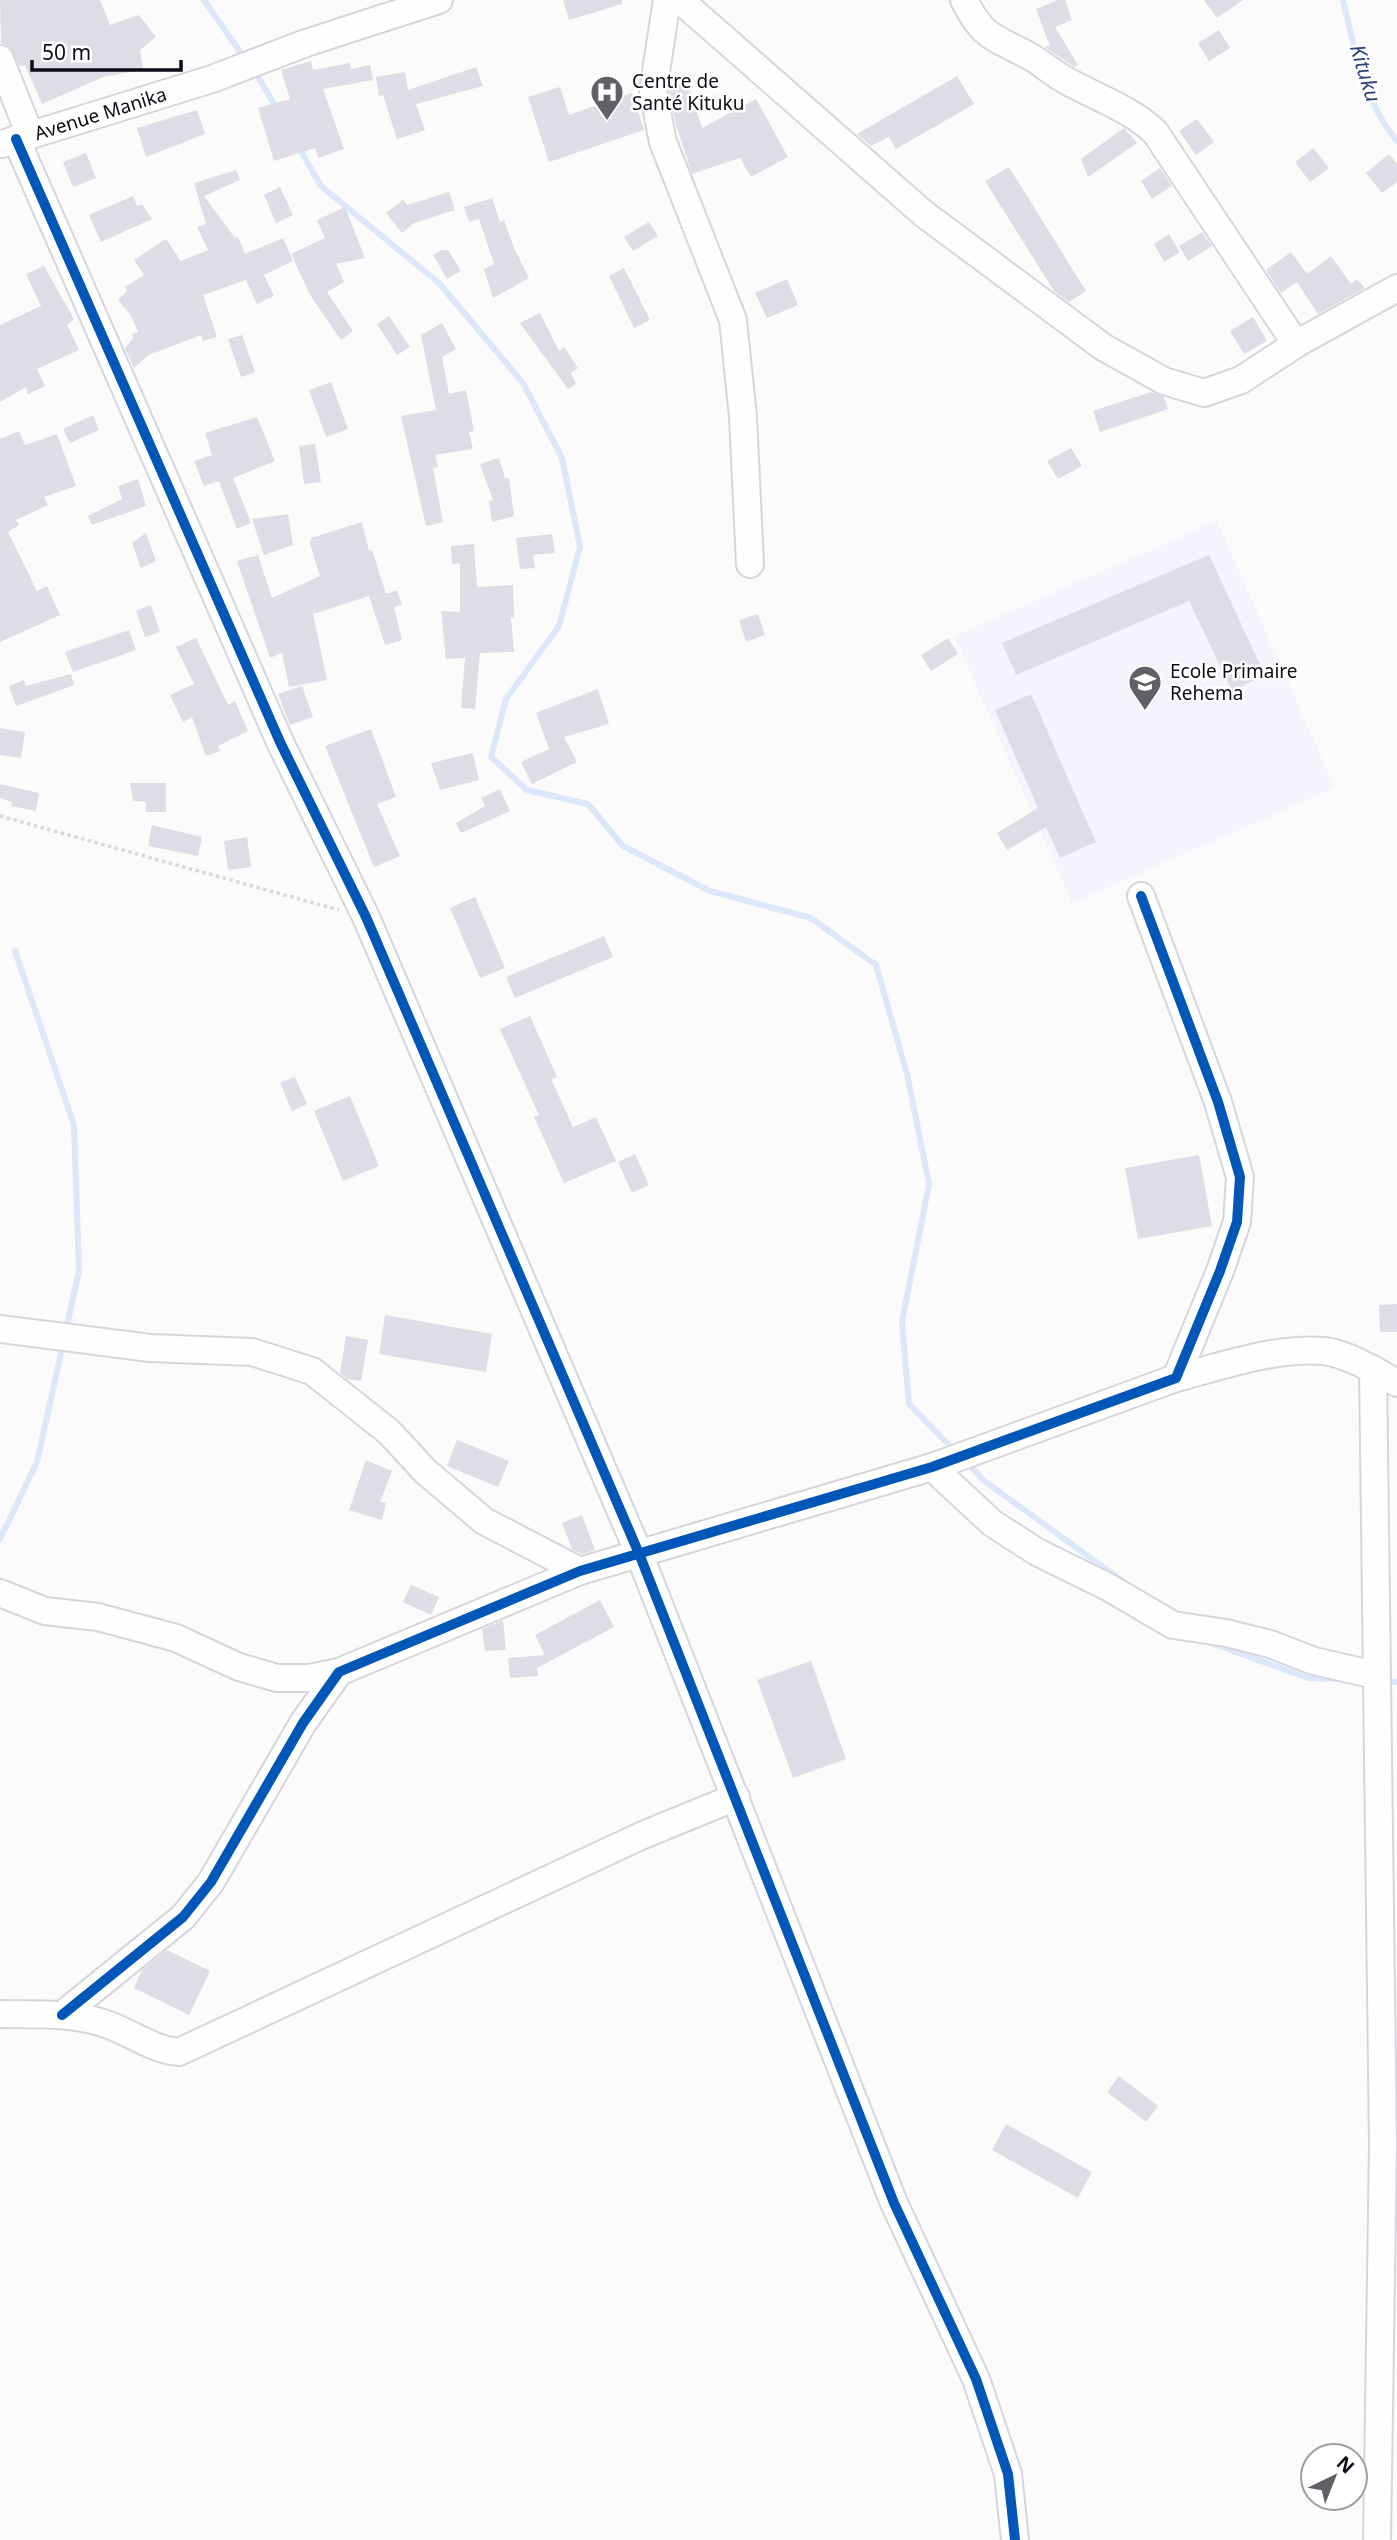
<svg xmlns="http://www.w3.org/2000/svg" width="1397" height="2540" font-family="'Noto Sans',sans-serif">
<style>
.built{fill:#f6f3fc}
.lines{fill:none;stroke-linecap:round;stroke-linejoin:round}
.stream{stroke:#dce7fa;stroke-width:6}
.building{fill:#dddee5}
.minor-casing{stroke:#d7d5db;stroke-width:30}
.path{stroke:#d8d8d8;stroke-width:3.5;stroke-dasharray:3.5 3.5;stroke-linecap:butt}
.minor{stroke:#fefefe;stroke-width:26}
.cycleway-casing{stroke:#fff;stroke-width:15}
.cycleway{stroke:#0057b8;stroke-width:10}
.labels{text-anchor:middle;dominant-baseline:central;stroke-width:5;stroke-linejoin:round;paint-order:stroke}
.poi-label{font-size:19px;fill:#0f0b15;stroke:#fff;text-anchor:start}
.street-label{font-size:19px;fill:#0f0b15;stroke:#fff}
.water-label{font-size:21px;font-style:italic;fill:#2b4471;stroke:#fff}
</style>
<rect width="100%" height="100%" fill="#fbfbfb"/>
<!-- built -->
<polygon class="built" points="1217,521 1335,788 1072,903 954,636"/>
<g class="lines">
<!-- stream -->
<g class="stream">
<polyline points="204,0 245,59"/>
<path d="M1343,0C1354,47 1365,104 1397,141"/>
<polyline points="254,70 277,109"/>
<polyline points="298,146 321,186 439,283 523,383 562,458 580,547 559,626 506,699 491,757 527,790 588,804 623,846 710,891 811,918 876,965 907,1074 929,1184 902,1322 909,1404 955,1451"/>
<polyline points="15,951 74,1125 79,1271 66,1330"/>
<polyline points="966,1461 983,1480 1121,1580"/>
<polyline points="0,1539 37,1462 63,1344"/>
<polyline points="1203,1640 1308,1678 1339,1679"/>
<polyline points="1382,1681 1397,1682"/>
</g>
</g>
<!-- building -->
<g class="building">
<polygon points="0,0 100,0 110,25 139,15 156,37 140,50 143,70 103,77 42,104 25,65 20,66 10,47 1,43"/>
<polygon points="563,0 622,0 622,4 569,20"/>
<polygon points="1058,0 1065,0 1072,20 1055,27 1078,65 1074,67 1045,47 1050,46 1036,9"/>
<polygon points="1204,0 1243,0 1217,18"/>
<polygon points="1219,30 1230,48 1209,61 1198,43"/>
<polygon points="311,61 313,70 350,63 351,69 370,65 373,80 323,89 344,149 318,158 315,148 274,161 258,108 290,99 281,70"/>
<polygon points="476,67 483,86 416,104 425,130 397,139 383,95 379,96 376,77 405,72 408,90"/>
<polygon points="957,76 974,104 896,149 889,137 871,146 857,134"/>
<polygon points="686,78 702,128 756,99 788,157 751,177 740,158 692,174 676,125 669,91 670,83"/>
<polygon points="560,87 569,115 632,93 644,130 549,162 528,97"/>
<polygon points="197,110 205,134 146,157 137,128"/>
<polygon points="1197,119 1214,142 1196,155 1179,131"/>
<polygon points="1124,128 1137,143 1088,177 1081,159"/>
<polygon points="1313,148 1329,168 1310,182 1295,162"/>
<polygon points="86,153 96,178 73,187 63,162"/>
<polygon points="1389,154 1397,164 1397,182 1382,193 1366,173"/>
<polygon points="1009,167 1086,291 1069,302 1054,291 985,181"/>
<polygon points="1160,168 1172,186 1152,199 1141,181"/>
<polygon points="236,170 240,180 204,196 235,238 238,237 245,254 283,238 293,261 264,275 274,296 257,304 246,280 203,295 217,337 203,341 201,335 149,355 134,368 125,348 133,338 132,334 138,332 130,314 118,300 127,291 125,287 144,275 134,260 166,239 181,261 208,250 197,227 206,224 194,183"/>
<polygon points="280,187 293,215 276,223 264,195"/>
<polygon points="449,192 455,210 414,223 402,233 386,213 403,200 407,205"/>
<polygon points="133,196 137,206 142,204 152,219 101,242 89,215"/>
<polygon points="492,198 500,222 504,220 514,248 529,278 493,298 484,269 494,264 479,219 469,222 464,207"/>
<polygon points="345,207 365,258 336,264 344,282 327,292 353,331 341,340 310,295 291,254 325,238 317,220"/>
<polygon points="649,222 658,236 633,251 624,237"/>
<polygon points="1202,232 1212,246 1188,261 1179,246"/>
<polygon points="1169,234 1180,252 1164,262 1154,244"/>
<polygon points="442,250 448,250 461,271 447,279 433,255"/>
<polygon points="1291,252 1307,274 1331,256 1351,284 1357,279 1365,288 1318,314 1297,282 1281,293 1266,270"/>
<polygon points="44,266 74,319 67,325 79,350 37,369 45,386 28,394 26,387 0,402 0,325 41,306 26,274"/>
<polygon points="624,268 650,320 634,328 609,276"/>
<polygon points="787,279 798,305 767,318 755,293"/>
<polygon points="540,313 559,351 564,347 578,368 571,373 576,384 568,389 520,323"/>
<polygon points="389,316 410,347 397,355 377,324"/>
<polygon points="1253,317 1267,341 1244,354 1230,331"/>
<polygon points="442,323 456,349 442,357 449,394 466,390 474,431 469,432 473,449 435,455 438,467 433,468 443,522 426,526 401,416 436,410 421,335"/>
<polygon points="242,335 255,372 241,377 228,339"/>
<polygon points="331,382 348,429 326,437 309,390"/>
<polygon points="1151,392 1164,397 1168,409 1100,432 1093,411"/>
<polygon points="93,415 99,430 70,443 63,429"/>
<polygon points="257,417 275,461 233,478 251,523 237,529 219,481 204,486 194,461 212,455 205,433"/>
<polygon points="19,431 25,445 57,434 76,486 44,497 48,505 16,520 19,525 8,532 37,591 47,586 60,615 0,642 0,439"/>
<polygon points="315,444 321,482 304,484 299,446"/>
<polygon points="1071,448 1082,466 1058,479 1047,461"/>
<polygon points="499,458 505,478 509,478 514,516 492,522 489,501 493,500 480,464"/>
<polygon points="138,479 146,506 92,525 88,516 122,499 118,486"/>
<polygon points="288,514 293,545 264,555 252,519"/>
<polygon points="362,522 369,551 372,550 386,594 397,590 402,605 394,607 402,640 385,645 369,596 313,614 327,680 289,687 282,653 270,658 237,561 258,555 272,598 320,576 310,544 311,538"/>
<polygon points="146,533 156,561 141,568 132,543"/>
<polygon points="552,534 555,553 533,555 535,568 520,569 516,538"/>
<polygon points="474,544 477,587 513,585 514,618 511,618 514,652 480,653 475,709 461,708 465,658 446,659 441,611 460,612 460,563 452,564 451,546"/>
<polygon points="1209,555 1265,675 1232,691 1189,601 1016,675 1002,643"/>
<polygon points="151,605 160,632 145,637 136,611"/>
<polygon points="758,614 765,635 746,642 739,620"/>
<polygon points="129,630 136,650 73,672 65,652"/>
<polygon points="196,638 228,705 235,701 248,731 218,746 220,751 206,756 192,717 183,722 170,695 194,684 176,647"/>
<polygon points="948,638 958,654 931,671 921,655"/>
<polygon points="71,674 74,685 16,706 9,686 24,680 26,686"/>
<polygon points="302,686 313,717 290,725 278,694"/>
<polygon points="598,689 609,724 564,737 577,762 532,784 521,762 549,749 536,713"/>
<polygon points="1031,694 1096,842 1060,858 1046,827 1007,850 997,833 1038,808 995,710"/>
<polygon points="0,728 25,732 21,758 0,755"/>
<polygon points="371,729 396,797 377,804 400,856 374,867 325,746"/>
<polygon points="473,753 479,780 440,790 431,763"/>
<polygon points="130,783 166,783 166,812 146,812 146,802 133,801"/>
<polygon points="0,784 39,793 36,811 11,806 12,802 0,798"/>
<polygon points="500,789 510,811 461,833 456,823 485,806 481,798"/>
<polygon points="152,825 202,837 198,856 148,846"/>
<polygon points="247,837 251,867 228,870 224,841"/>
<polygon points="475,897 505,968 480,978 450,908"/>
<polygon points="604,936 613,957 515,998 506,977"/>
<polygon points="530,1016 557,1077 551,1079 573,1127 596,1117 616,1161 564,1183 534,1117 539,1115 500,1029"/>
<polygon points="295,1077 307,1104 292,1111 280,1083"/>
<polygon points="350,1096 379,1166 343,1181 314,1111"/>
<polygon points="635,1154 649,1185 632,1193 618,1162"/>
<polygon points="1199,1155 1212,1226 1138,1239 1125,1168"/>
<polygon points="1397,1304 1397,1332 1380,1332 1379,1305"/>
<polygon points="385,1315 492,1334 486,1372 379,1354"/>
<polygon points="346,1336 368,1340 361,1381 347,1379 340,1373"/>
<polygon points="457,1440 509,1461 498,1487 447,1466"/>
<polygon points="366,1460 392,1471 380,1502 386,1503 382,1520 349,1510"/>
<polygon points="582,1515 595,1550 582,1554 572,1549 562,1523"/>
<polygon points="411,1585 439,1597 431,1615 403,1602"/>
<polygon points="600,1600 614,1627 537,1668 538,1676 510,1678 508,1658 545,1655 535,1635"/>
<polygon points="503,1620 506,1650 485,1651 482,1629"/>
<polygon points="811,1661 846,1759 793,1778 757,1680"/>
<polygon points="167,1950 210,1971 189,2015 134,1988 142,1970"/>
<polygon points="1119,2076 1158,2106 1146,2122 1107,2092"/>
<polygon points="1006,2124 1092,2172 1078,2198 992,2150"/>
</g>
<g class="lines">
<defs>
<g id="minor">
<polyline points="667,0 653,91 663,142 733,320 743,417 750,564"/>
<polyline points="680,0 924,214 1103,347 1164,381 1204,393 1241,380 1296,344 1397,288"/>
<path d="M964,0C984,40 995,37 1031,57C1043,64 1054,74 1067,81C1098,98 1129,108 1155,132L1296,344"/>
<polyline points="0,59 30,135"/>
<polyline points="16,139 280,742 366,917 640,1556 894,2203 976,2379 1008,2474 1015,2540"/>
<path id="s1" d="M2,144L212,79L306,43L439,0"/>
<polyline points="0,1329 150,1348 252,1352 312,1371 389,1432 425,1471 484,1521 580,1571"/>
<polyline points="1373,1369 1383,2145 1377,2540"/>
<path d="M1176,1378C1223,1366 1275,1347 1324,1351C1348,1354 1376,1371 1397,1383"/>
<polyline points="932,1467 992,1523 1037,1552 1108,1587 1173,1625 1226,1633 1270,1644 1314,1661 1375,1675"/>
<polyline points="0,1593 45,1611 98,1617 176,1638 239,1667 277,1678 309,1678 339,1672"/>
<path d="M0,2014C34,2015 71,2012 103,2023C129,2031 152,2050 179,2052L643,1835L736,1797"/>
<polyline points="62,2015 183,1917 211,1882 303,1723 339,1672 580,1571 932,1467 1176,1378 1220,1271 1237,1222 1240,1177 1218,1102 1141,896"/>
</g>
</defs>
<!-- minor casing -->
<use href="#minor" class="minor-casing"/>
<!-- path -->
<polyline class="path" points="0,816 339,910"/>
<!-- minor -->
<use href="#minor" class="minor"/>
<defs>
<g id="cycleway">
<polyline points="16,139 280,742 366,917 640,1556 894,2203 976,2379 1008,2474 1015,2540"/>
<polyline points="62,2015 183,1917 211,1882 303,1723 339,1672 580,1571 932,1467 1176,1378 1220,1271 1237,1222 1240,1177 1218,1102 1141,896"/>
</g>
</defs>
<!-- cycleway casing -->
<use href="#cycleway" class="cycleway-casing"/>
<!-- cycleway -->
<use href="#cycleway" class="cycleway"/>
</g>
<!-- icons -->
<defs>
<symbol id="hospital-pin" viewBox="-11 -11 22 30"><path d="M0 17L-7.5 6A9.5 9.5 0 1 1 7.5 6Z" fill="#625f66" stroke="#fff"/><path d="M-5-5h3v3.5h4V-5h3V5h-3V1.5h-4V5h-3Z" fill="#fff"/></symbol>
<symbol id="school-pin" viewBox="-11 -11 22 30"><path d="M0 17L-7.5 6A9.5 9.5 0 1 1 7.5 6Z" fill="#625f66" stroke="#fff"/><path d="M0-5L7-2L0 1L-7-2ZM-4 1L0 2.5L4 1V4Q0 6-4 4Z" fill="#fff"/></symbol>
</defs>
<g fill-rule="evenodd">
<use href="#hospital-pin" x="588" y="73" width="38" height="52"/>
<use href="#school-pin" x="1126" y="663" width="38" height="52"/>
</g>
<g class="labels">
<!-- poi labels -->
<g class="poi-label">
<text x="632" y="81">Centre de<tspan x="632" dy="22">Santé Kituku</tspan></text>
<text x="1170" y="671">Ecole Primaire<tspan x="1170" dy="22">Rehema</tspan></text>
</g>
<!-- street labels -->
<g class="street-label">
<text stroke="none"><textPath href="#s1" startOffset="103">Avenue Manika</textPath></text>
</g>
<!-- water labels -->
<g class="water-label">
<text transform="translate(1366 73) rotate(73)">Kituku</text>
</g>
</g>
<!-- north arrow -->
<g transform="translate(1334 2477) rotate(43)"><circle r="33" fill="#ffffff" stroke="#9f9da1" stroke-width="2"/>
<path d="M0-5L12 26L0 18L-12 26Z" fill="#625f66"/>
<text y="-10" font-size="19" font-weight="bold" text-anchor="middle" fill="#0f0b15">N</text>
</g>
<!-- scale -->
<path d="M32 60v10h149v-10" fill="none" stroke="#0f0b15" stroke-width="3.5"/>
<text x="42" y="60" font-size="21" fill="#0f0b15" stroke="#ffffff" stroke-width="5" paint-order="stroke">50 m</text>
</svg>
